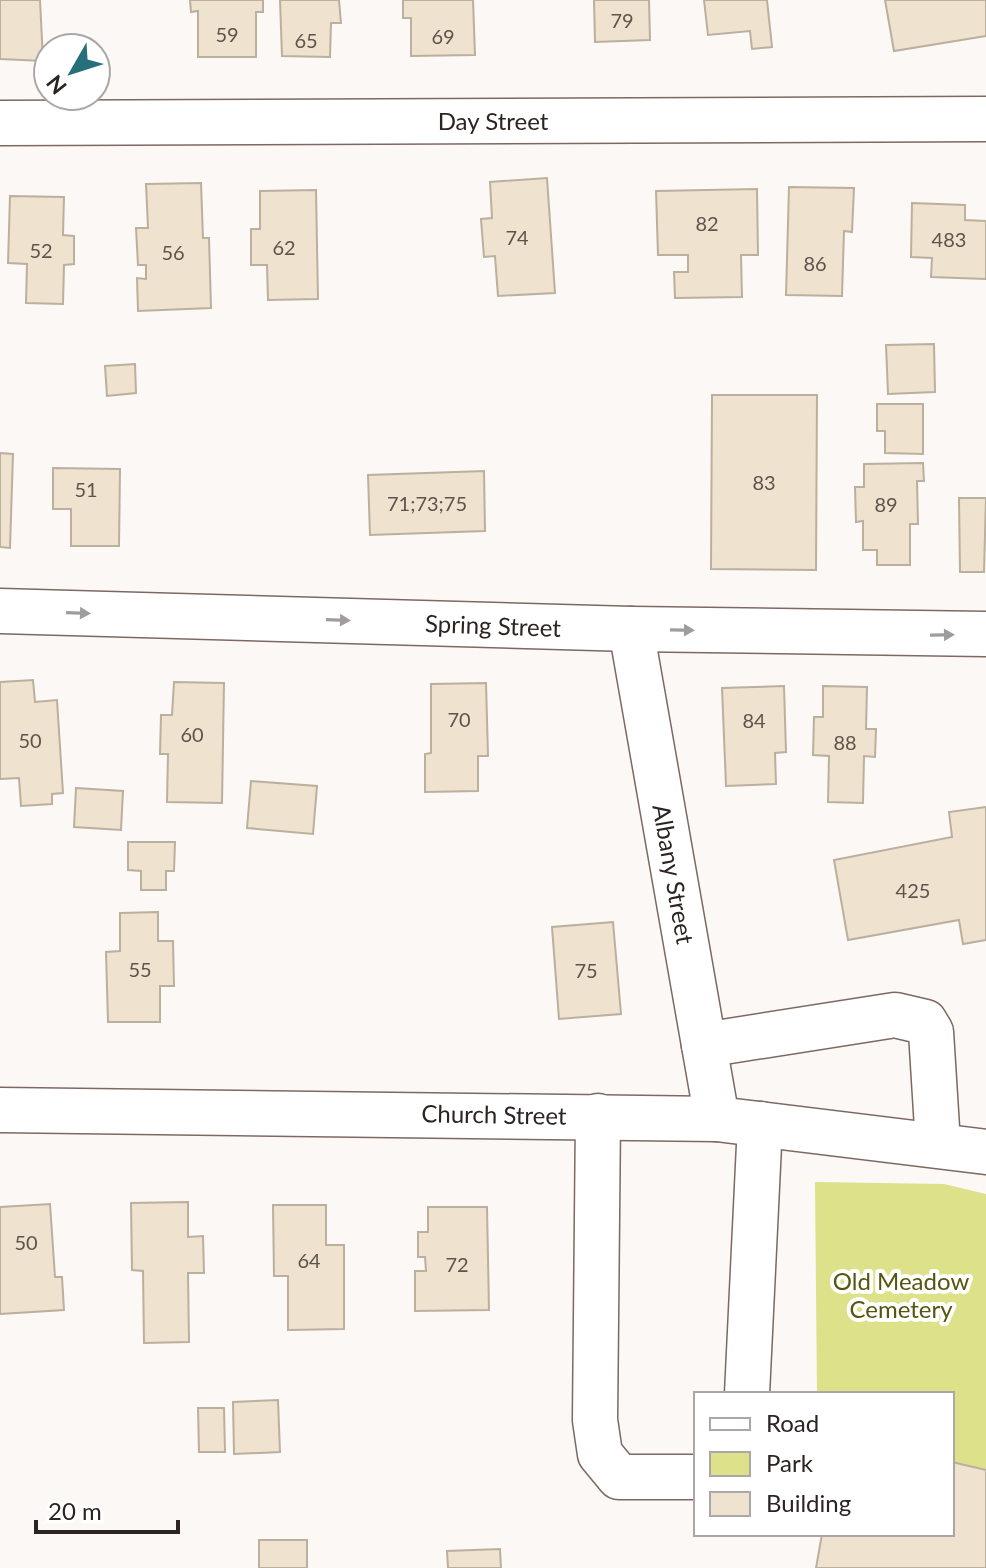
<svg xmlns="http://www.w3.org/2000/svg" width="986" height="1568" font-family="Lato,sans-serif">
<style>
.green{fill:#dde189}
.building{fill:#efe2cf;stroke:#bbaf9d;stroke-width:2}
.lines{fill:none;stroke-linecap:round;stroke-linejoin:round}
.minor-casing{stroke:#7d6961;stroke-width:47}
.minor{stroke:#fff;stroke-width:44}
.oneway{fill:#a09c9b}
.labels{text-anchor:middle;dominant-baseline:central;stroke-width:8;stroke-linejoin:round;paint-order:stroke}
.number-label{font-size:20px;fill:#5d544c}
.street-label{font-size:24px;fill:#2c2421;stroke:#fff}
.park-label{font-size:24px;fill:#55560f;stroke:#fff}
</style>
<rect width="100%" height="100%" fill="#fcf8f6"/>
<!-- green -->
<polygon class="green" points="815,1182 944,1184 986,1194 986,1470 952,1462 952,1394 817,1394"/>
<!-- building -->
<g class="building">
<polygon points="0,0 40,0 43,61 0,59"/>
<polygon points="190,0 263,0 263,12 256,12 256,57 198,57 198,11 191,12"/>
<polygon points="280,0 339,0 341,23 331,23 330,57 282,56"/>
<polygon points="403,0 473,0 475,55 411,56 411,18 403,18"/>
<polygon points="594,0 649,0 650,40 595,42"/>
<polygon points="704,0 767,0 772,47 752,49 750,31 708,35"/>
<polygon points="885,0 986,0 986,36 894,51"/>
<polygon points="547,178 555,293 498,296 495,256 484,257 481,219 492,218 490,182"/>
<polygon points="201,183 203,238 209,238 211,308 138,311 137,278 146,279 146,265 138,265 136,228 148,228 146,184"/>
<polygon points="789,187 854,188 852,232 844,231 842,296 786,295"/>
<polygon points="757,189 758,255 741,255 742,297 675,298 674,272 688,272 688,255 658,255 656,191"/>
<polygon points="316,190 318,299 268,300 267,265 251,265 251,229 260,229 260,191"/>
<polygon points="10,196 64,197 63,235 74,236 74,264 64,265 63,304 26,303 27,264 8,263"/>
<polygon points="912,203 965,205 965,220 986,221 986,279 931,277 932,258 911,257"/>
<polygon points="934,344 935,392 888,394 886,345"/>
<polygon points="135,364 136,393 107,396 105,366"/>
<polygon points="712,395 817,395 816,570 711,569"/>
<polygon points="877,404 923,404 923,454 885,453 885,431 877,431"/>
<polygon points="0,453 13,454 10,548 0,547"/>
<polygon points="923,463 924,481 917,481 918,524 910,524 910,565 877,565 877,550 863,550 863,521 856,522 855,487 864,487 864,464"/>
<polygon points="53,468 120,469 119,546 71,546 71,509 53,509"/>
<polygon points="484,471 485,531 370,535 368,475"/>
<polygon points="959,498 986,498 984,572 960,572"/>
<polygon points="33,680 35,702 57,700 63,793 52,794 52,804 21,806 19,778 0,779 0,682"/>
<polygon points="174,682 224,683 222,803 167,802 168,754 160,754 161,715 172,715"/>
<polygon points="486,683 488,756 478,756 478,791 425,792 425,754 431,753 431,684"/>
<polygon points="784,686 786,752 775,753 776,784 726,786 722,688"/>
<polygon points="823,686 867,687 866,729 876,729 875,757 864,756 863,803 828,802 829,756 813,755 814,717 823,717"/>
<polygon points="251,781 317,786 313,834 247,828"/>
<polygon points="76,788 123,791 121,830 74,827"/>
<polygon points="986,807 986,940 963,944 959,920 848,940 834,860 952,837 949,812"/>
<polygon points="128,842 175,842 174,871 166,871 166,890 141,890 141,871 128,870"/>
<polygon points="158,912 158,941 173,941 174,986 160,986 160,1022 108,1022 106,952 120,951 120,913"/>
<polygon points="613,922 621,1014 559,1019 552,927"/>
<polygon points="188,1202 188,1237 203,1236 204,1273 188,1273 189,1342 144,1343 143,1271 132,1270 131,1203"/>
<polygon points="50,1204 55,1277 62,1277 64,1310 0,1314 0,1207"/>
<polygon points="273,1205 326,1205 326,1245 344,1245 344,1329 288,1330 288,1276 274,1276"/>
<polygon points="428,1207 487,1207 489,1310 415,1311 415,1271 426,1271 425,1257 418,1257 418,1232 428,1232"/>
<polygon points="278,1400 280,1452 234,1454 233,1402"/>
<polygon points="198,1408 224,1408 225,1452 199,1452"/>
<polygon points="952,1462 986,1470 986,1568 816,1568 822,1534 952,1534"/>
<rect x="259" y="1540" width="48" height="28"/>
<polygon points="500,1549 501,1568 448,1568 447,1551"/>
</g>
<g class="lines">
<defs>
<g id="minor">
<polyline points="0,123 986,119"/>
<polyline points="0,611 631,629 986,634"/>
<polyline points="631,629 717,1119"/>
<polyline points="704,1045 895,1015 925,1022 931,1032 938,1144"/>
<polyline points="0,1110 717,1119 986,1152"/>
<polyline points="598,1116 595,1420 600,1454 619,1477 696,1477"/>
<polyline points="747,1394 760,1124"/>
</g>
</defs>
<!-- minor casing -->
<use href="#minor" class="minor-casing"/>
<!-- minor -->
<use href="#minor" class="minor"/>
</g>
<!-- one-way arrows -->
<defs><path id="oneway-solid" d="M-6-.8H1V-3.2L6.5 0L1 3.2V.8H-6Z" transform="scale(2)"/></defs>
<g class="oneway">
<use href="#oneway-solid" transform="translate(78 613) rotate(2)"/>
<use href="#oneway-solid" transform="translate(338 620) rotate(2)"/>
<use href="#oneway-solid" transform="translate(682 630) rotate(1)"/>
<use href="#oneway-solid" transform="translate(942 635) rotate(-1)"/>
</g>
<g class="labels">
<!-- number labels -->
<g class="number-label">
<text x="622" y="20">79</text>
<text x="227" y="34">59</text>
<text x="443" y="36">69</text>
<text x="306" y="40">65</text>
<text x="707" y="223">82</text>
<text x="517" y="237">74</text>
<text x="949" y="239">483</text>
<text x="284" y="247">62</text>
<text x="41" y="250">52</text>
<text x="173" y="252">56</text>
<text x="815" y="263">86</text>
<text x="764" y="482">83</text>
<text x="86" y="489">51</text>
<text x="427" y="503">71;73;75</text>
<text x="886" y="504">89</text>
<text x="459" y="719">70</text>
<text x="754" y="720">84</text>
<text x="192" y="734">60</text>
<text x="30" y="740">50</text>
<text x="845" y="742">88</text>
<text x="913" y="890">425</text>
<text x="140" y="969">55</text>
<text x="586" y="970">75</text>
<text x="26" y="1242">50</text>
<text x="309" y="1260">64</text>
<text x="457" y="1264">72</text>
</g>
<!-- street labels -->
<g class="street-label">
<text x="493" y="120">Day Street</text>
<text transform="translate(493 625) rotate(2)">Spring Street</text>
<text transform="translate(674 874) rotate(80)">Albany Street</text>
<text transform="translate(494 1114) rotate(1)">Church Street</text>
</g>
<!-- park labels -->
<g class="park-label">
<text x="901" y="1280">Old Meadow<tspan x="901" dy="28">Cemetery</tspan></text>
</g>
</g>
<!-- legend -->
<rect x="694" y="1392" width="260" height="144" fill="#ffffff" stroke="#aba7a6" stroke-width="2"/>
<rect x="710" y="1418" width="40" height="12" fill="#ffffff" stroke="#aba7a6" stroke-width="2"/>
<text x="766" y="1432" font-size="24" fill="#2c2421">Road</text>
<rect x="710" y="1452" width="40" height="24" fill="#dde189" stroke="#aba7a6" stroke-width="2"/>
<text x="766" y="1472" font-size="24" fill="#2c2421">Park</text>
<rect x="710" y="1492" width="40" height="24" fill="#efe2cf" stroke="#aba7a6" stroke-width="2"/>
<text x="766" y="1512" font-size="24" fill="#2c2421">Building</text>
<!-- north arrow -->
<g transform="translate(72 72) rotate(231)"><circle r="38" fill="#ffffff" stroke="#aba7a6" stroke-width="2"/>
<path d="M0-6L14 30L0 20L-14 30Z" fill="#286f7c"/>
<text y="-12" font-size="22" font-weight="bold" text-anchor="middle" fill="#2c2421">N</text>
</g>
<!-- scale -->
<path d="M36 1520v12h142v-12" fill="none" stroke="#2c2421" stroke-width="4"/>
<text x="48" y="1520" font-size="24" fill="#2c2421" stroke="#ffffff" stroke-width="6" paint-order="stroke">20 m</text>
</svg>
